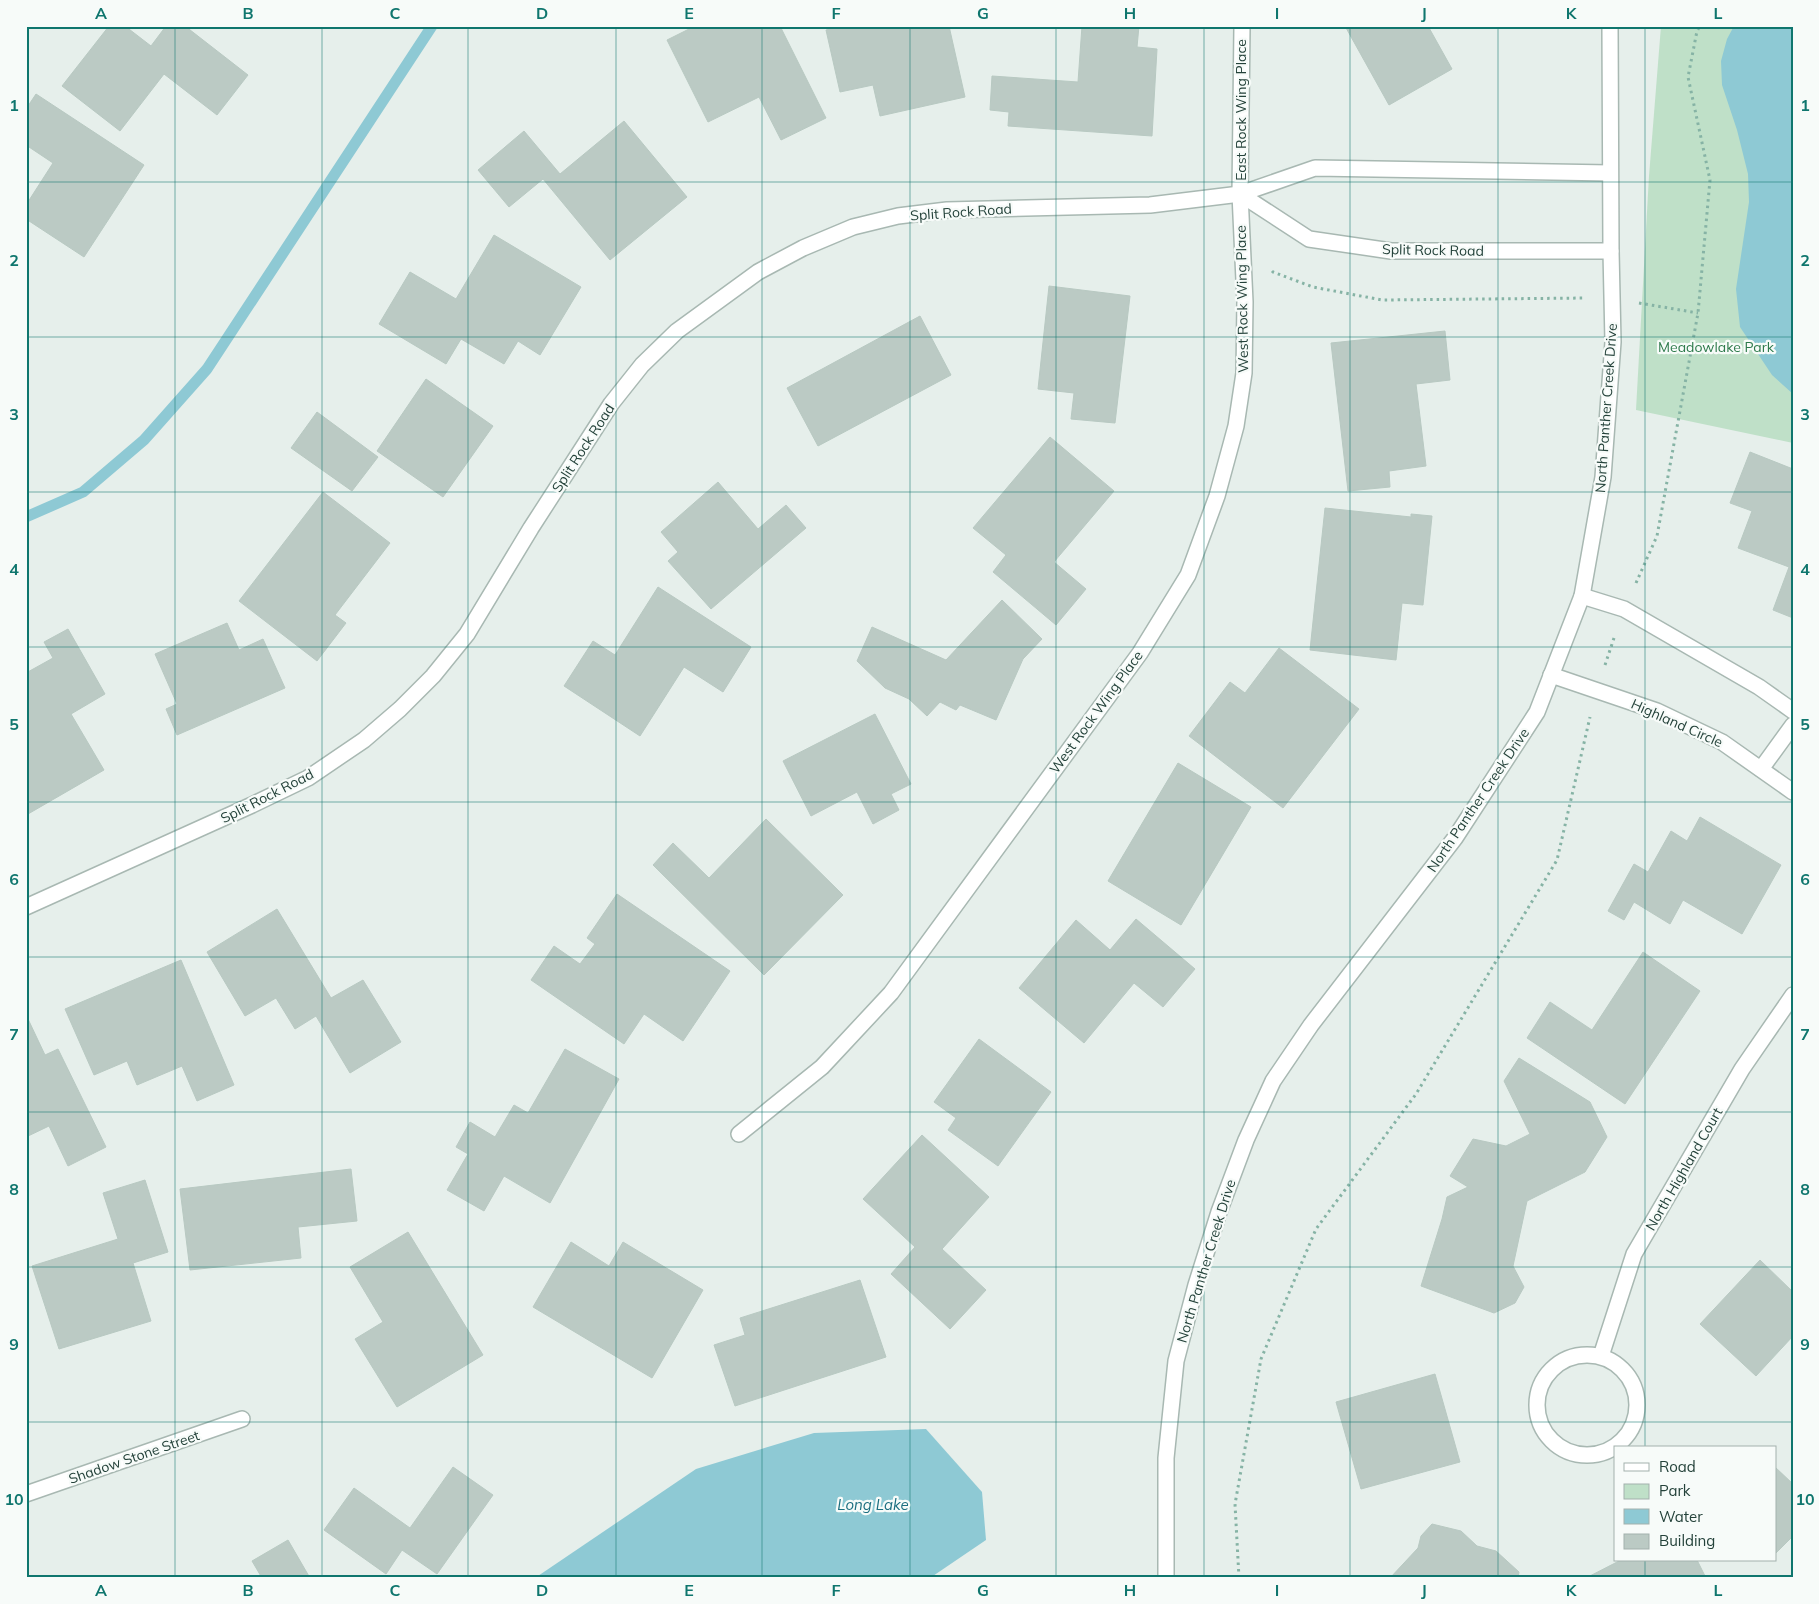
<svg xmlns="http://www.w3.org/2000/svg" width="1819" height="1604" font-family="Mulish,sans-serif">
<style>
.green{fill:#bfe0c8}
.water{fill:#8ec9d4}
.lines{fill:none;stroke-linecap:round;stroke-linejoin:round}
.stream{stroke:#8ec9d4;stroke-width:11}
.building{fill:#bbcac4;stroke:#b8c9c2}
.minor-casing{stroke:#a8b8b2;stroke-width:18}
.tertiary-casing{stroke:#a8b8b2;stroke-width:18}
.path{stroke:#86b3a5;stroke-width:3;stroke-dasharray:2.5 4;stroke-linecap:butt}
.minor{stroke:#fff;stroke-width:15}
.tertiary{stroke:#fff;stroke-width:15}
.grid{fill:none;stroke:#0f766e;stroke-width:1;stroke-opacity:0.55}
.labels{text-anchor:middle;dominant-baseline:central;stroke-width:4.5;stroke-linejoin:round;paint-order:stroke}
.street-label{font-size:14px;fill:#24423a;stroke:#f7fbf9}
.park-label{font-size:14px;fill:#2d7a4b;stroke:#f7fbf9}
.water-label{font-size:15px;font-style:italic;fill:#1c6f80;stroke:#f7fbf9}
.neatline{fill:none;stroke:#0f766e;stroke-width:2}
.grid-label{font-size:16px;text-anchor:middle;font-weight:bold;fill:#0f766e}
</style>
<rect width="100%" height="100%" fill="#e6efeb"/>
<!-- green -->
<polygon class="green" points="1661,26 1793,26 1793,443 1636,410 1649,176"/>
<!-- water -->
<g class="water">
<polygon points="1734,26 1793,26 1793,394 1772,375 1740,327 1736,289 1749,202 1748,174 1737,130 1722,85 1721,61 1727,39"/>
<polygon points="926,1429 982,1492 986,1540 930,1578 535,1578 696,1469 814,1433"/>
</g>
<g class="lines">
<!-- stream -->
<polyline class="stream" points="26,517 83,492 144,440 207,369 432,26"/>
</g>
<!-- building -->
<g class="building">
<polygon points="109,26 125,26 151,46 166,26 185,26 248,75 217,115 164,74 120,131 62,86"/>
<polygon points="695,26 780,26 826,118 781,140 759,97 708,122 667,40"/>
<polygon points="842,26 949,26 965,97 880,116 873,85 840,92 826,30"/>
<polygon points="1082,26 1139,26 1137,47 1157,49 1152,136 1008,126 1009,112 990,110 992,76 1078,82"/>
<polygon points="1345,26 1428,26 1452,69 1389,105"/>
<polygon points="36,94 144,165 84,257 26,219 26,205 53,163 26,145 26,109"/>
<polygon points="624,121 687,197 610,260 543,179 509,207 478,170 524,131 560,174"/>
<polygon points="494,235 581,287 540,355 518,341 504,364 461,339 446,364 379,324 410,272 456,299"/>
<polygon points="1049,286 1130,296 1115,423 1071,419 1074,393 1038,389"/>
<polygon points="920,316 951,375 818,446 787,388"/>
<polygon points="1445,331 1450,380 1416,384 1426,466 1389,471 1390,487 1348,491 1331,343"/>
<polygon points="426,379 493,426 443,497 377,451"/>
<polygon points="317,412 378,457 352,491 291,448"/>
<polygon points="1050,437 1114,491 1054,562 1086,589 1056,625 993,572 1006,555 973,528"/>
<polygon points="1750,452 1793,469 1793,618 1773,610 1789,567 1738,548 1752,511 1730,503"/>
<polygon points="718,482 758,529 786,505 806,528 711,609 668,561 678,552 661,532"/>
<polygon points="323,492 390,543 335,615 346,623 317,661 239,601"/>
<polygon points="1325,508 1411,517 1411,514 1432,516 1423,605 1402,603 1396,660 1310,650"/>
<polygon points="658,587 751,647 723,692 684,667 640,736 564,686 593,641 615,655"/>
<polygon points="1002,600 1042,639 1023,659 996,720 960,705 956,710 940,702 927,716 909,699 885,688 857,661 872,627 946,660"/>
<polygon points="227,623 239,650 263,639 285,688 177,735 166,709 177,704 155,654"/>
<polygon points="68,629 105,694 71,714 104,770 28,814 26,811 26,673 53,658 44,642"/>
<polygon points="1279,648 1359,709 1283,808 1189,736 1230,682 1245,693"/>
<polygon points="875,714 911,784 891,794 899,810 873,824 857,792 811,816 783,761"/>
<polygon points="1178,763 1251,807 1181,925 1108,881"/>
<polygon points="1700,817 1781,865 1742,934 1683,900 1670,924 1634,902 1624,920 1608,911 1634,864 1648,872 1671,831 1687,841"/>
<polygon points="766,819 843,895 764,975 653,865 673,843 709,878"/>
<polygon points="617,894 730,971 683,1041 644,1014 624,1044 531,980 554,946 580,964 595,944 587,938"/>
<polygon points="277,909 331,998 363,980 401,1042 350,1073 316,1016 295,1029 276,998 245,1016 207,952"/>
<polygon points="1136,919 1195,969 1163,1007 1134,983 1084,1043 1019,988 1076,920 1110,950"/>
<polygon points="1643,952 1700,991 1625,1104 1527,1038 1550,1002 1592,1030"/>
<polygon points="181,960 234,1085 197,1101 182,1066 137,1085 127,1061 94,1075 65,1009"/>
<polygon points="28,1019 45,1055 58,1049 106,1147 68,1166 49,1126 26,1137 26,1020"/>
<polygon points="979,1039 1051,1092 998,1166 948,1130 956,1118 934,1102"/>
<polygon points="565,1049 619,1079 550,1203 504,1176 484,1211 447,1190 468,1154 456,1147 470,1122 495,1137 514,1105 528,1113"/>
<polygon points="1519,1058 1590,1102 1607,1137 1585,1172 1527,1201 1513,1266 1524,1287 1515,1303 1494,1313 1421,1286 1442,1219 1447,1197 1468,1187 1450,1176 1473,1139 1506,1146 1530,1134 1504,1081"/>
<polygon points="922,1135 989,1197 942,1249 986,1290 950,1329 891,1274 915,1247 863,1199"/>
<polygon points="351,1169 357,1221 298,1227 301,1258 190,1270 180,1189"/>
<polygon points="145,1180 168,1252 133,1263 151,1321 59,1349 32,1266 118,1239 103,1193"/>
<polygon points="408,1232 483,1355 397,1407 355,1339 383,1322 350,1267"/>
<polygon points="571,1242 609,1266 623,1242 703,1290 652,1378 533,1307"/>
<polygon points="1760,1260 1793,1292 1793,1336 1756,1376 1700,1324"/>
<polygon points="860,1280 886,1357 735,1406 714,1345 745,1335 740,1318"/>
<polygon points="1435,1374 1460,1462 1361,1489 1336,1402"/>
<polygon points="453,1467 493,1495 437,1574 402,1550 386,1574 324,1530 354,1488 410,1528"/>
<polygon points="1775,1467 1793,1484 1793,1536 1775,1554"/>
<polygon points="1432,1524 1461,1531 1477,1546 1496,1551 1519,1572 1518,1578 1390,1578 1418,1548 1421,1536"/>
<polygon points="288,1540 310,1578 262,1578 252,1561"/>
<polygon points="1621,1560 1697,1560 1706,1578 1586,1578"/>
</g>
<g class="lines">
<defs>
<g id="minor">
<polyline points="1240,194 1309,239 1391,251 1611,251"/>
<polyline points="1582,596 1624,609 1759,687 1793,711"/>
<polyline points="1551,675 1657,711 1722,742 1793,792"/>
<polyline points="1761,769 1793,725"/>
<polyline points="26,907 252,805 308,778 364,740 400,709 433,676 467,634 531,528 611,404 642,365 677,331 758,272 803,248 853,227 898,216 947,210 1150,205 1240,194 1315,168 1610,173"/>
<polyline points="739,1134 822,1067 891,993 1140,653 1188,575 1217,496 1236,426 1244,373 1245,302 1240,194 1242,26"/>
<circle cx="1587" cy="1405" r="50"/>
<polyline points="1601,1356 1634,1254 1742,1069 1793,995"/>
<polyline points="26,1494 242,1419"/>
</g>
<polyline id="tertiary" points="1166,1578 1166,1458 1176,1361 1196,1285 1219,1212 1246,1140 1273,1081 1311,1025 1455,838 1537,712 1582,596 1603,477 1613,342 1611,251 1610,26"/>
</defs>
<!-- minor casing -->
<use href="#minor" class="minor-casing"/>
<!-- tertiary casing -->
<use href="#tertiary" class="tertiary-casing"/>
<!-- path -->
<g class="path">
<polyline points="1272,271 1273,272 1313,287 1382,300 1586,298"/>
<polyline points="1639,303 1698,313"/>
<polyline points="1636,583 1657,536 1698,313 1710,180 1688,77 1697,31 1700,26"/>
<polyline points="1605,665 1615,635"/>
<polyline points="1239,1578 1235,1504 1261,1359 1316,1229 1416,1094 1557,860 1590,717"/>
</g>
<!-- minor -->
<use href="#minor" class="minor"/>
<!-- tertiary -->
<use href="#tertiary" class="tertiary"/>
</g>
<!-- grid -->
<path class="grid" d="M175,26V1578M322,26V1578M468,26V1578M616,26V1578M762,26V1578M910,26V1578M1056,26V1578M1204,26V1578M1350,26V1578M1498,26V1578M1645,26V1448M26,182H1793M26,337H1793M26,492H1793M26,647H1793M26,802H1793M26,957H1793M26,1112H1793M26,1267H1793M26,1422H1793M1645,1560V1578"/>
<g class="labels">
<!-- street labels -->
<g class="street-label">
<text transform="translate(1241 110) rotate(-90)">East Rock Wing Place</text>
<text transform="translate(961 212) rotate(-4)">Split Rock Road</text>
<text transform="translate(1433 250) rotate(1)">Split Rock Road</text>
<text transform="translate(1242 299) rotate(-91)">West Rock Wing Place</text>
<text transform="translate(1606 408) rotate(-86)">North Panther Creek Drive</text>
<text transform="translate(583 448) rotate(-57)">Split Rock Road</text>
<text transform="translate(1096 712) rotate(-54)">West Rock Wing Place</text>
<text transform="translate(1677 723) rotate(24)">Highland Circle</text>
<text transform="translate(267 796) rotate(-27)">Split Rock Road</text>
<text transform="translate(1478 800) rotate(-56)">North Panther Creek Drive</text>
<text transform="translate(1684 1169) rotate(-60)">North Highland Court</text>
<text transform="translate(1206 1261) rotate(-73)">North Panther Creek Drive</text>
<text transform="translate(134 1457) rotate(-19)">Shadow Stone Street</text>
</g>
<!-- park labels -->
<g class="park-label">
<text x="1716" y="347">Meadowlake Park</text>
</g>
<!-- water labels -->
<g class="water-label">
<text x="873" y="1504">Long Lake</text>
</g>
</g>
<!-- border -->
<rect width="1819" height="1604" fill="none" stroke="#f7fbf9" stroke-width="55"/>
<!-- legend -->
<rect x="1614" y="1446" width="162" height="115" fill="#f7fbf9" stroke="#a3b1ad"/>
<rect x="1624" y="1463" width="25" height="8" fill="#ffffff" stroke="#a3b1ad"/>
<text x="1659" y="1472" font-size="15" fill="#24423a">Road</text>
<rect x="1624" y="1484" width="25" height="15" fill="#bfe0c8" stroke="#a3b1ad"/>
<text x="1659" y="1496" font-size="15" fill="#24423a">Park</text>
<rect x="1624" y="1509" width="25" height="15" fill="#8ec9d4" stroke="#a3b1ad"/>
<text x="1659" y="1522" font-size="15" fill="#24423a">Water</text>
<rect x="1624" y="1534" width="25" height="15" fill="#bbcac4" stroke="#a3b1ad"/>
<text x="1659" y="1546" font-size="15" fill="#24423a">Building</text>
<rect x="28" y="28" width="1764" height="1548" class="neatline"/>
<g class="grid-label">
<text x="101" y="19">A</text>
<text x="248" y="19">B</text>
<text x="395" y="19">C</text>
<text x="542" y="19">D</text>
<text x="689" y="19">E</text>
<text x="836" y="19">F</text>
<text x="983" y="19">G</text>
<text x="1130" y="19">H</text>
<text x="1277" y="19">I</text>
<text x="1424" y="19">J</text>
<text x="1571" y="19">K</text>
<text x="1718" y="19">L</text>
<text x="14" y="111">1</text>
<text x="1805" y="111">1</text>
<text x="14" y="266">2</text>
<text x="1805" y="266">2</text>
<text x="14" y="420">3</text>
<text x="1805" y="420">3</text>
<text x="14" y="575">4</text>
<text x="1805" y="575">4</text>
<text x="14" y="730">5</text>
<text x="1805" y="730">5</text>
<text x="14" y="885">6</text>
<text x="1805" y="885">6</text>
<text x="14" y="1040">7</text>
<text x="1805" y="1040">7</text>
<text x="14" y="1195">8</text>
<text x="1805" y="1195">8</text>
<text x="14" y="1350">9</text>
<text x="1805" y="1350">9</text>
<text x="14" y="1505">10</text>
<text x="1805" y="1505">10</text>
<text x="101" y="1596">A</text>
<text x="248" y="1596">B</text>
<text x="395" y="1596">C</text>
<text x="542" y="1596">D</text>
<text x="689" y="1596">E</text>
<text x="836" y="1596">F</text>
<text x="983" y="1596">G</text>
<text x="1130" y="1596">H</text>
<text x="1277" y="1596">I</text>
<text x="1424" y="1596">J</text>
<text x="1571" y="1596">K</text>
<text x="1718" y="1596">L</text>
</g>
</svg>
